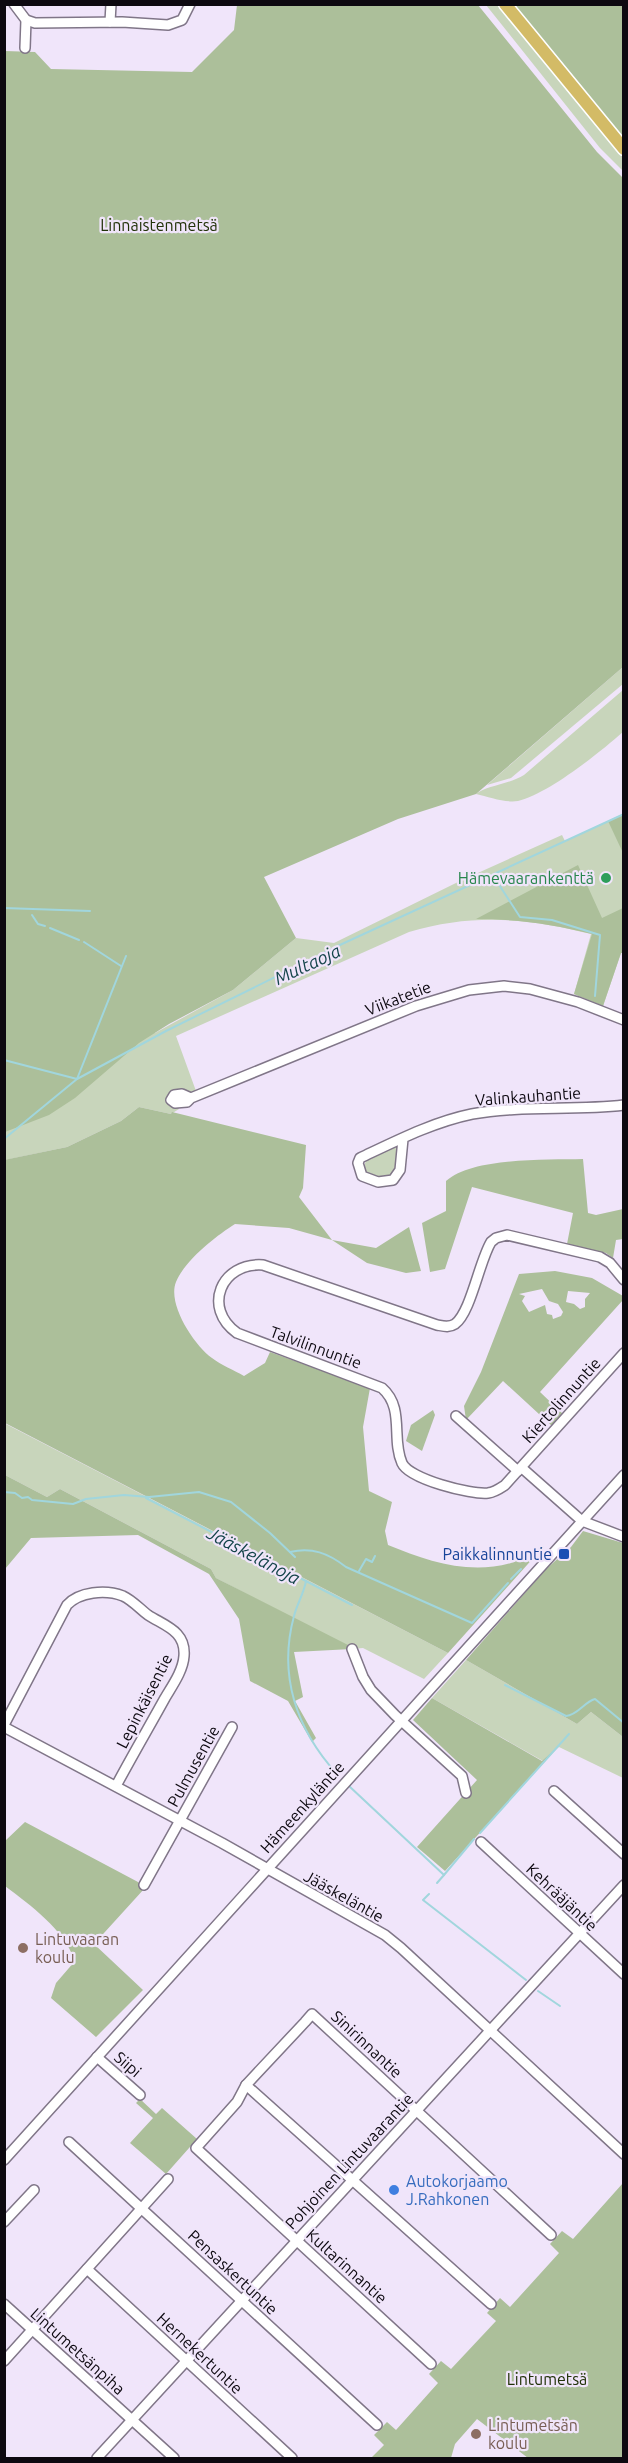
<svg xmlns="http://www.w3.org/2000/svg" width="628" height="2463" font-family="Ubuntu,sans-serif">
<style>
.green{fill:#c8d5bb}
.forest{fill:#acbf9a;fill-rule:evenodd}
.lines{fill:none;stroke-linecap:round;stroke-linejoin:round}
.stream{stroke:#a1d6dd;stroke-width:2}
.minor-casing{stroke:#807688;stroke-width:12}
.major-casing{stroke:#fff;stroke-width:15}
.minor{stroke:#fff;stroke-width:9}
.major{stroke:#d3bb66;stroke-width:12}
.leisure-dot{fill:#2e9e5b;stroke:#f0e5fa;stroke-width:2}
.transit-dot{fill:#1a4fb4;stroke:#f0e5fa;stroke-width:2}
.education-dot{fill:#8d6e63;stroke:#f0e5fa;stroke-width:2}
.shop-dot{fill:#3f7fe0;stroke:#f0e5fa;stroke-width:2}
.labels{text-anchor:middle;dominant-baseline:central;stroke-width:4.5;stroke-linejoin:round;paint-order:stroke}
.park-label{font-size:16px;fill:#213208;stroke:#f0e5fa}
.leisure-label{font-size:16px;fill:#27864d;stroke:#f0e5fa;text-anchor:end}
.street-label{font-size:16px;fill:#0d0910;stroke:#f0e5fa}
.transit-label{font-size:16px;fill:#164399;stroke:#f0e5fa;text-anchor:end}
.education-label{font-size:16px;fill:#785e54;stroke:#f0e5fa;text-anchor:start}
.shop-label{font-size:16px;fill:#366cbe;stroke:#f0e5fa;text-anchor:start}
.water-label{font-size:18px;font-style:italic;fill:#14444a;stroke:#f0e5fa}
</style>
<rect width="100%" height="100%" fill="#f0e5fa"/>
<!-- green -->
<g class="green">
<polygon points="486,5 499,5 597,127 623,156 623,171 600,148"/>
<polygon points="623,667 623,684 511,778 487,785"/>
<path d="M623,690V732C599,753 548,794 518,801C505,803 489,797 476,794C485,786 510,784 524,775Z"/>
<path d="M4,791L155,1033L233,990L296,938L334,943L460,881L562,835L565,841L623,814V953H621L603,1006L574,994L591,934C526,918 474,913 409,932L176,1036L196,1091L189,1094L177,1090L172,1092L179,1109L171,1114L139,1107L121,1121L67,1147L5,1160Z"/>
<polygon points="395,1146 399,1156 394,1176 382,1180 364,1172 363,1168 366,1161"/>
<polygon points="4,1423 448,1653 424,1679 363,1648 352,1649 216,1578 211,1569 60,1489 47,1497 5,1475"/>
<polygon points="466,1660 577,1724 591,1712 623,1737 623,1778 559,1747 543,1761 432,1698"/>
</g>
<!-- forest -->
<g class="forest">
<polygon points="237,5 478,5 597,152 623,178 623,667 476,794 398,819 264,877 296,938 233,990 169,1024 139,1043 75,1098 49,1115 5,1132 5,51 35,52 51,69 192,72 234,30"/>
<polygon points="510,5 623,5 623,143"/>
<polygon points="623,814 623,853 608,821"/>
<path d="M578,865L602,918L623,908V953H621L603,1006L574,994L592,934C553,924 515,919 476,919Z"/>
<path d="M139,1107L171,1114L172,1112L306,1145L303,1188L299,1197L332,1240L376,1248L409,1227L421,1271L406,1273L367,1263L332,1240L289,1228L235,1224C216,1236 185,1260 176,1282C167,1304 194,1345 212,1358C221,1365 234,1370 244,1376L265,1363L270,1352L370,1388L363,1427L369,1491L392,1502L385,1531L388,1545C427,1561 468,1575 511,1563C522,1560 534,1551 544,1546L448,1653L5,1423L4,1160L67,1147L121,1121Z"/>
<path d="M583,1159L588,1213L596,1215L623,1209V1239L616,1240L613,1258L606,1253L567,1244L573,1213L472,1187L445,1269L430,1272L422,1223L446,1211V1181C473,1157 547,1160 583,1159Z"/>
<path d="M555,1271L592,1278L623,1296V1300L540,1392L563,1414L552,1426L503,1381L466,1420L464,1406L481,1372L519,1274ZM542,1289L549,1301L558,1304L563,1312L561,1316L553,1319L552,1315L547,1314L545,1305L529,1312L522,1301L525,1296L519,1294ZM568,1291L590,1293L585,1299V1307L580,1309L574,1304L566,1302Z"/>
<polygon points="433,1410 435,1415 422,1451 406,1441 411,1425"/>
<polygon points="5,1475 47,1497 60,1489 211,1569 216,1578 348,1645 352,1649 294,1652 303,1697 295,1701 316,1738 312,1742 288,1701 250,1681 239,1619 209,1574 138,1535 31,1538 5,1569"/>
<polygon points="583,1531 623,1543 623,1737 591,1712 577,1724 466,1660 546,1569 571,1547"/>
<polygon points="432,1698 542,1761 559,1746 445,1871 417,1847 477,1780 413,1720"/>
<path d="M25,1822L138,1882L144,1889L94,1944L143,1990L96,2037L51,1998L56,1983L75,1961C63,1928 31,1906 5,1886V1841Z"/>
<polygon points="140,2099 156,2114 162,2108 197,2139 166,2174 130,2143 153,2118 136,2103"/>
<polygon points="623,2183 623,2458 528,2458 477,2419 455,2444 451,2458 371,2458 384,2445 374,2435 387,2422 396,2430 438,2383 429,2374 441,2361 451,2369 496,2321 487,2313 500,2298 510,2307 559,2253 550,2244 562,2231 573,2239"/>
</g>
<g class="lines">
<!-- stream -->
<g class="stream">
<polyline points="496,880 520,917 552,920 600,935 595,996"/>
<polyline points="4,908 90,911"/>
<polyline points="32,915 38,924 45,926"/>
<polyline points="50,928 79,940"/>
<polyline points="84,942 121,966"/>
<polyline points="4,1060 77,1079 126,956"/>
<polyline points="4,1139 77,1079 166,1031 342,944 624,814"/>
<polyline points="4,1492 15,1493 22,1498 28,1497 32,1500 73,1504 86,1499 124,1495 149,1497 199,1492 231,1502 270,1533 295,1557"/>
<polyline points="146,1498 352,1605"/>
<path d="M290,1552C312,1547 328,1553 346,1567L472,1623L508,1583"/>
<polyline points="359,1571 366,1559 372,1562 375,1556"/>
<polyline points="511,1579 521,1569"/>
<path d="M306,1581C304,1593 297,1604 294,1616C278,1675 296,1729 337,1774"/>
<path d="M505,1685L566,1716C578,1715 584,1702 595,1699L624,1723"/>
<polyline points="349,1786 444,1875 437,1883"/>
<polyline points="480,1833 569,1734"/>
<polyline points="444,1875 474,1839"/>
<polyline points="429,1894 423,1900 526,1980"/>
<polyline points="538,1991 560,2006"/>
</g>
<defs>
<g id="minor">
<polyline points="14,4 26,20 25,48"/>
<polyline points="26,20 35,23 122,22 168,25 182,20 190,4"/>
<polyline points="110,22 111,4"/>
<polyline points="191,1098 182,1094 174,1095 171,1100 175,1103 187,1102 191,1098 416,1006 469,990 504,986 530,989 578,1002 624,1020"/>
<path d="M403,1139L400,1170L393,1180L378,1182L362,1176L358,1163L360,1158C396,1141 433,1122 472,1114C522,1105 573,1111 624,1105"/>
<path d="M624,1280L610,1263L600,1257L507,1235L496,1238L491,1242C479,1262 471,1312 455,1324C449,1328 443,1326 437,1325L263,1265C221,1262 202,1308 237,1333L382,1388C405,1408 391,1439 402,1463C409,1479 471,1495 488,1493C495,1492 499,1489 505,1485L624,1353"/>
<polyline points="456,1416 518,1471"/>
<polyline points="522,1468 582,1521 624,1537"/>
<polyline points="352,1649 363,1677 371,1690 395,1715 462,1776 466,1793"/>
<path d="M4,1725L67,1605C79,1592 105,1589 123,1596C132,1600 140,1609 148,1615C165,1626 186,1631 184,1656C183,1671 172,1686 165,1698C149,1727 132,1756 116,1786"/>
<polyline points="4,1727 222,1843 385,1935 401,1948 624,2154"/>
<polyline points="554,1791 624,1854"/>
<polyline points="481,1842 624,1974"/>
<polyline points="144,1885 232,1727"/>
<polyline points="97,2057 140,2095"/>
<polyline points="246,2085 491,2304"/>
<polyline points="69,2142 377,2425"/>
<polyline points="4,2160 624,1475"/>
<polyline points="4,2222 34,2190"/>
<polyline points="87,2269 292,2458"/>
<polyline points="4,2304 174,2458"/>
<polyline points="4,2361 168,2179"/>
<polyline points="431,2364 196,2148 237,2102 246,2085 305,2022 312,2014 551,2235"/>
<polyline points="97,2458 624,1885"/>
</g>
<polyline id="major" points="505,4 624,149"/>
</defs>
<!-- minor casing -->
<use href="#minor" class="minor-casing"/>
<!-- major casing -->
<use href="#major" class="major-casing"/>
<!-- minor -->
<use href="#minor" class="minor"/>
<!-- major -->
<use href="#major" class="major"/>
</g>
<!-- markers -->
<circle class="leisure-dot" cx="606" cy="878" r="6"/>
<rect class="transit-dot" x="558" y="1548" width="12" height="12" rx="3"/>
<g class="education-dot">
<circle cx="23" cy="1948" r="6"/>
<circle cx="476" cy="2434" r="6"/>
</g>
<circle class="shop-dot" cx="394" cy="2190" r="6"/>
<g class="labels">
<!-- park labels -->
<g class="park-label">
<text x="159" y="225">Linnaistenmetsä</text>
<text x="547" y="2379">Lintumetsä</text>
</g>
<!-- leisure labels -->
<g class="leisure-label">
<text x="594" y="878">Hämevaarankenttä</text>
</g>
<!-- street labels -->
<g class="street-label">
<text transform="translate(398 998) rotate(-21)">Viikatetie</text>
<text transform="translate(528 1096) rotate(-4)">Valinkauhantie</text>
<text transform="translate(316 1347) rotate(20)">Talvilinnuntie</text>
<text transform="translate(561 1400) rotate(-48)">Kiertolinnuntie</text>
<text transform="translate(144 1701) rotate(-63)">Lepinkäisentie</text>
<text transform="translate(193 1766) rotate(-61)">Pulmusentie</text>
<text transform="translate(302 1807) rotate(-48)">Hämeenkyläntie</text>
<text transform="translate(344 1896) rotate(29)">Jääskeläntie</text>
<text transform="translate(562 1897) rotate(43)">Kehrääjäntie</text>
<text transform="translate(367 2044) rotate(43)">Sinirinnantie</text>
<text transform="translate(128 2064) rotate(41)">Siipi</text>
<text transform="translate(349 2161) rotate(-47)">Pohjoinen Lintuvaarantie</text>
<text transform="translate(347 2266) rotate(42)">Kultarinnantie</text>
<text transform="translate(233 2272) rotate(43)">Pensaskertuntie</text>
<text transform="translate(78 2351) rotate(42)">Lintumetsänpiha</text>
<text transform="translate(200 2353) rotate(43)">Hernekertuntie</text>
</g>
<!-- transit labels -->
<g class="transit-label">
<text x="552" y="1554">Paikkalinnuntie</text>
</g>
<!-- education labels -->
<g class="education-label">
<text x="35" y="1939">Lintuvaaran<tspan x="35" dy="18">koulu</tspan></text>
<text x="488" y="2425">Lintumetsän<tspan x="488" dy="18">koulu</tspan></text>
</g>
<!-- shop labels -->
<g class="shop-label">
<text x="406" y="2181">Autokorjaamo<tspan x="406" dy="18">J.Rahkonen</tspan></text>
</g>
<!-- water labels -->
<g class="water-label">
<text transform="translate(307 964) rotate(-25)">Multaoja</text>
<text transform="translate(254 1555) rotate(28)">Jääskelänoja</text>
</g>
</g>
<!-- border -->
<rect width="628" height="2463" fill="none" stroke="#0d0910" stroke-width="12"/>
</svg>
